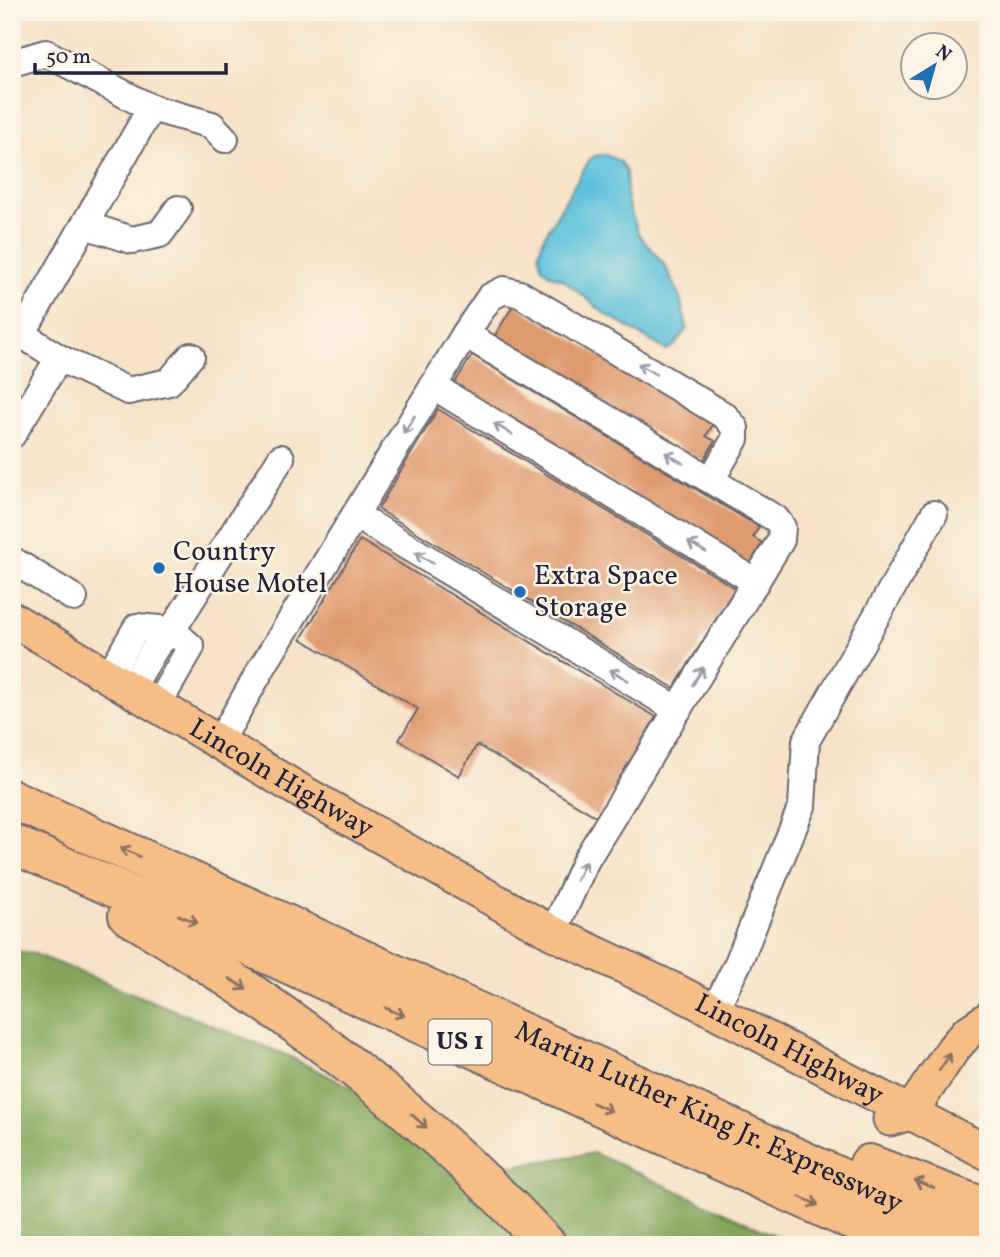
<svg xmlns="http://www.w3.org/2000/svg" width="1000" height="1257" font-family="Vollkorn,serif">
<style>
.forest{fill:#82a55a;stroke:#52644a;stroke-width:2}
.water{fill:#5dc1db;stroke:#40728b;stroke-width:2}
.building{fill:#df9b70}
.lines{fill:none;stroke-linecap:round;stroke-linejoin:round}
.minor-casing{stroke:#6c666c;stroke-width:30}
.major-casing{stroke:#6c666c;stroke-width:37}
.highway-casing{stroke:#6c666c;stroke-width:42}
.minor{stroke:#fff;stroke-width:26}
.major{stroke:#f6be87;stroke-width:33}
.highway{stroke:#f6be87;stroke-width:38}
.oneway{stroke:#9c9ca7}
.oneway2{stroke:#8c7061}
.poi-dot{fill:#1f6fb2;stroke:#fcf5e5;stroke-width:2.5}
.labels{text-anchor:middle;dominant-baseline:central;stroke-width:5;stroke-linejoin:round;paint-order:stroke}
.shield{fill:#fcf5e5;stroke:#63616e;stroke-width:2}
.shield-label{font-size:26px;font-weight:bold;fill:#22223b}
.poi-label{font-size:28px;fill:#22223b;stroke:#fcf5e5;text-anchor:start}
.street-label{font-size:28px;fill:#22223b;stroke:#fcf5e5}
</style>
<rect width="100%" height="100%" fill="#fcf5e5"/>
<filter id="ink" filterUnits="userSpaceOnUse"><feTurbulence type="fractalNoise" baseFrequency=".0143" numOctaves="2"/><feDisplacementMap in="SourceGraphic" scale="14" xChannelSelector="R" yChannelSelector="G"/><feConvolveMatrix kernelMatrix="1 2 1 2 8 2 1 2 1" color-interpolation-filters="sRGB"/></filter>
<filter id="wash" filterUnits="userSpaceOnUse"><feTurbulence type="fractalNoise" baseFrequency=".00686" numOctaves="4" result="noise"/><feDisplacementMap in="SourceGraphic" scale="28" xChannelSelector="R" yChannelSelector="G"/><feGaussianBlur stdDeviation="1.57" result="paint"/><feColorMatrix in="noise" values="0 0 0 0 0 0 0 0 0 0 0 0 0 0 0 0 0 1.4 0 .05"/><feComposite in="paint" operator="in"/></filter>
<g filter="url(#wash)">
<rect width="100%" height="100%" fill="#f6e3c8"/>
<!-- forest -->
<polygon class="forest" points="12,951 32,953 286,1055 512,1166 594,1153 796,1245 12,1245"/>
<!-- water -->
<polygon class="water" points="597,155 607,155 620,162 626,172 627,201 639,235 665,265 679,294 687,328 675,345 666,350 604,313 564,280 549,274 541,266 539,253 544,237 590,159"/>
<g id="blocks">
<!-- building -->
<g class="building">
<polygon points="514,304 713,424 706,436 715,441 703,462 494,337"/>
<polygon points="472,355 759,527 753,537 762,543 750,564 453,386"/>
<polygon points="438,409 735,588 674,688 378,509"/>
<polygon points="360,540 656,717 597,817 477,745 459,776 399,740 418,709 301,639"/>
</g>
</g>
</g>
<g filter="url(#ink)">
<use href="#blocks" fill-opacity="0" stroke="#6c666c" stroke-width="2"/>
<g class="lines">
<defs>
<g id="minor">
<polyline points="12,63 46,53 151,108 212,125 225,139"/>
<polyline points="85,225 132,240 160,234 178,209"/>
<polyline points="12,328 59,358 12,435"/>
<polyline points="22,334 151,108"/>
<polyline points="465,334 490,297 504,290 520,294 725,416 735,428 735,439 711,480"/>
<polyline points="59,358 128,391 169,382 191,356"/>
<polyline points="433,386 756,582"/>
<polyline points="355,515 678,710"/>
<polyline points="12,560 74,598"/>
<polyline points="108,677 137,627 172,630"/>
<polyline points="130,690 157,645 172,630"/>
<polyline points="157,706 191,647 172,630 281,458"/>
<polyline points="219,743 263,666 465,334 776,519 782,527 781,540 586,860 553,933"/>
<polyline points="714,1011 738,963 802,806 806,741 934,514"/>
</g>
<g id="major">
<path id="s1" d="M12,619L309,796L553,933L676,991L988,1153"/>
<polyline points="890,1119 910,1113 953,1049 967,1033 988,1019"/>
</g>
<g id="highway">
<path id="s2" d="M12,799L988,1245"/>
<polyline points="12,844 238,941 905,1245"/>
<path d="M128,915C287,1009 421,1111 547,1245"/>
<polyline points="869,1164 988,1209"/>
</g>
</defs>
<!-- minor casing -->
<use href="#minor" class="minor-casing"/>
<!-- major casing -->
<use href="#major" class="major-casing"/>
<!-- highway casing -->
<use href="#highway" class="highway-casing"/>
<!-- minor -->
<use href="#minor" class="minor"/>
<!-- major -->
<use href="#major" class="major"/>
<!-- highway -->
<use href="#highway" class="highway"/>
</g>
<!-- one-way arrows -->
<defs><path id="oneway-shaft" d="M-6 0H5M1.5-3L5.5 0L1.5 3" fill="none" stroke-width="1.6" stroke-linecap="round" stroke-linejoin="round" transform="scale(1.75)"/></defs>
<g class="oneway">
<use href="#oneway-shaft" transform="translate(647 369) rotate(-149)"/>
<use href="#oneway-shaft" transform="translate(409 425) rotate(121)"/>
<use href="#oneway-shaft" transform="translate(503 429) rotate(-149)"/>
<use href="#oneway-shaft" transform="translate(674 458) rotate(-149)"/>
<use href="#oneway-shaft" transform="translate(697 547) rotate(-149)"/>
<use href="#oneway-shaft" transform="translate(424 558) rotate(-149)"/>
<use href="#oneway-shaft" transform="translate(619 675) rotate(-149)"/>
<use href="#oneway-shaft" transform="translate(698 676) rotate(-59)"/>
<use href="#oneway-shaft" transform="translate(581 871) rotate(-64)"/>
</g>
<g class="oneway2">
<use href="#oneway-shaft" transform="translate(130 852) rotate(-155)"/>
<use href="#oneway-shaft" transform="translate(188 919) rotate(23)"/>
<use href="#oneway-shaft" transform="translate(238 984) rotate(33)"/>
<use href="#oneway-shaft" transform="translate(395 1012) rotate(24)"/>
<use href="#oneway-shaft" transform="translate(945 1062) rotate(-56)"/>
<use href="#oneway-shaft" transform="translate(602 1107) rotate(24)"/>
<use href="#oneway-shaft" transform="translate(419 1121) rotate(42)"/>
<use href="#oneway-shaft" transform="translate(924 1184) rotate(-159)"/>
<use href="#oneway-shaft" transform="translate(809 1201) rotate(24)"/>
</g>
</g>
<!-- markers -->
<g class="poi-dot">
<circle cx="159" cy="568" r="7"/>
<circle cx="520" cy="592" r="7"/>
</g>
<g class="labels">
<!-- shield labels -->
<rect class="shield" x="428.5" y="1019.5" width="63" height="45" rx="5"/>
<g class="shield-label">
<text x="460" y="1042">US 1</text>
</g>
<!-- poi labels -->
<g class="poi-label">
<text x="173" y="552">Country<tspan x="173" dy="32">House Motel</tspan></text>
<text x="534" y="576">Extra Space<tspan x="534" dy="32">Storage</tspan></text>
</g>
<!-- street labels -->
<g class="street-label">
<text stroke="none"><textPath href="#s1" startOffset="313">Lincoln Highway</textPath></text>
<text stroke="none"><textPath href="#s1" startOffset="889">Lincoln Highway</textPath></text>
<text stroke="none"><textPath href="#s2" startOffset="766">Martin Luther King Jr. Expressway</textPath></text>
</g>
</g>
<!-- margin -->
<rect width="1000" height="1257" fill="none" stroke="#fcf5e5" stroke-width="42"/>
<!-- north arrow -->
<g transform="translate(934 66) rotate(37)"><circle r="33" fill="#fcf5e5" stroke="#a5a1a1" stroke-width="2"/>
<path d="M0-5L12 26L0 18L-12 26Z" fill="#1f6fb2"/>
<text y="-10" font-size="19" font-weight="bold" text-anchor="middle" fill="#22223b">N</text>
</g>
<!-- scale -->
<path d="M35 63v10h191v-10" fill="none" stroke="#22223b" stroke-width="3.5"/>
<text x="46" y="63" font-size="21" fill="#22223b" stroke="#fcf5e5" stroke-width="5" paint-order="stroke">50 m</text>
</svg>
